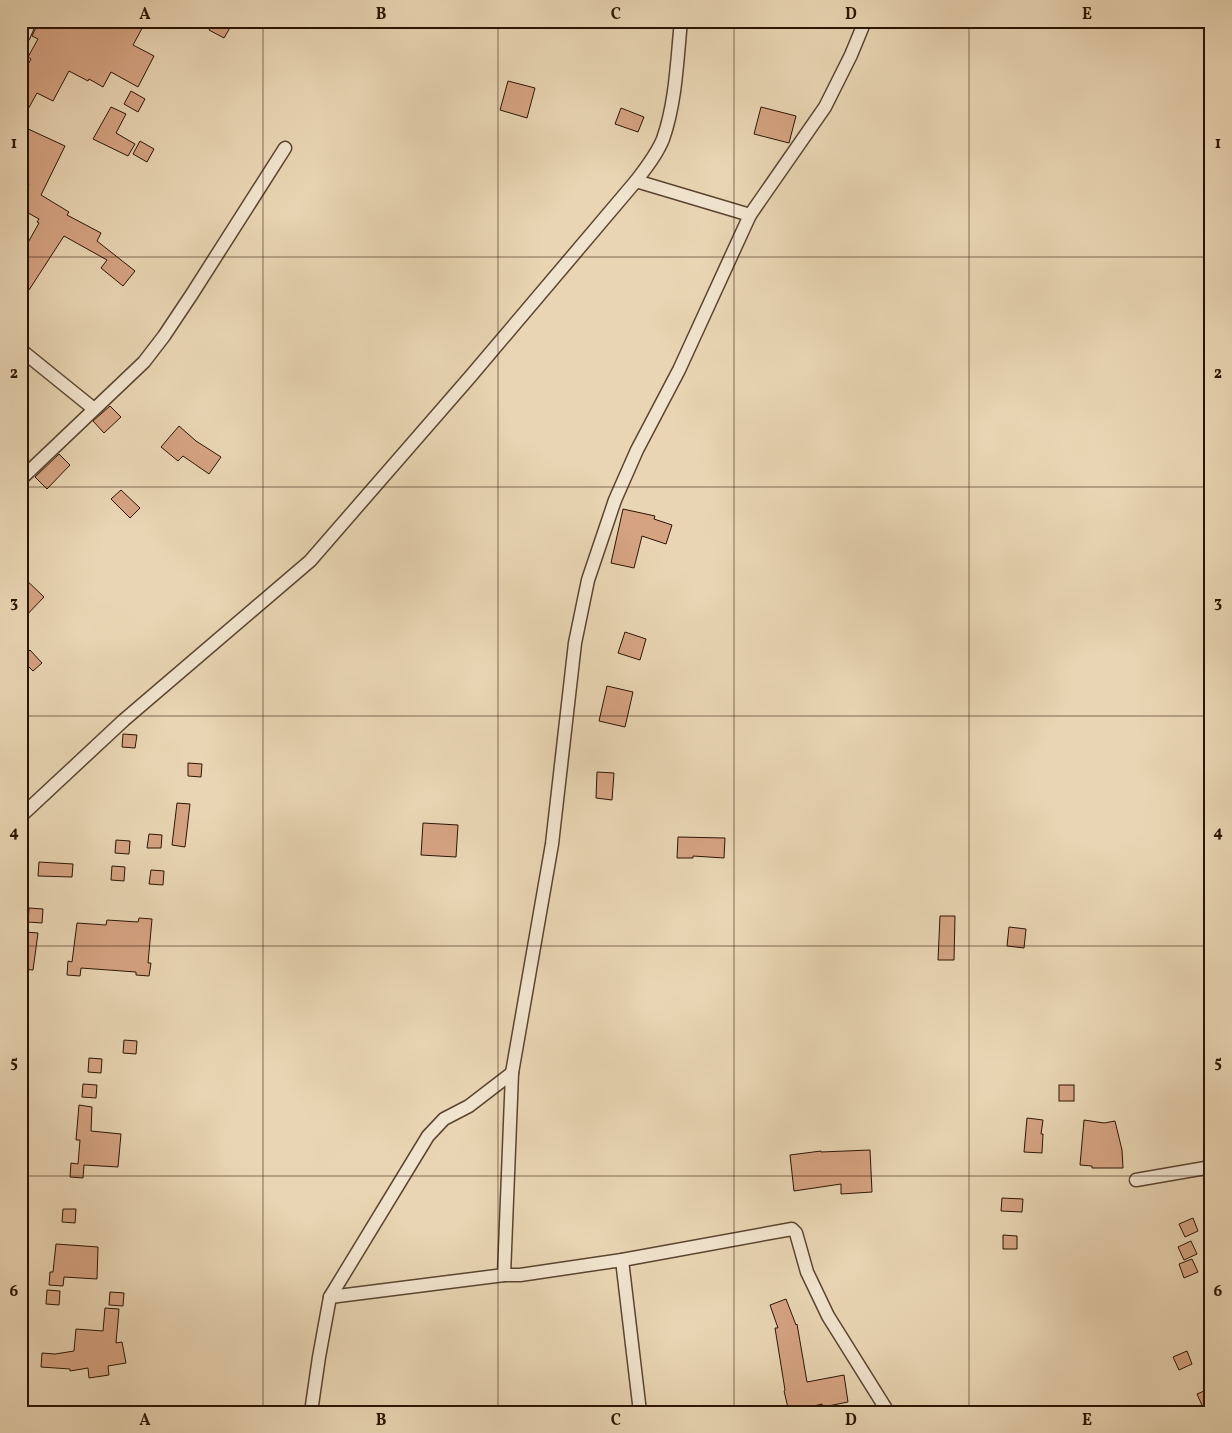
<svg xmlns="http://www.w3.org/2000/svg" width="1232" height="1433" font-family="Vollkorn,serif">
<style>
.building{fill:#d5a382;stroke:#2c1404}
.lines{fill:none;stroke-linecap:round;stroke-linejoin:round}
.street-casing{stroke:#5b4430;stroke-width:15}
.secondary-casing{stroke:#2c1404;stroke-width:20}
.street{stroke:#f1e4ce;stroke-width:12}
.secondary{stroke:#f1e4ce;stroke-width:18}
.grid{fill:none;stroke:#2c1404;stroke-width:1;stroke-opacity:0.55}
.neatline{fill:none;stroke:#2c1404;stroke-width:2}
.grid-label{font-size:16px;text-anchor:middle;font-weight:bold;fill:#2c1404}
</style>
<rect width="100%" height="100%" fill="#e9d5b3"/>
<filter id="stains"><feTurbulence type="fractalNoise" baseFrequency=".004" numOctaves="4"/><feColorMatrix values="0 0 0 0 .2 0 0 0 0 .09 0 0 0 0 .02 0 0 0 .5 -.17"/></filter>
<radialGradient id="worn" r=".72"><stop offset=".6" stop-color="#630" stop-opacity="0"/><stop offset="1" stop-color="#630" stop-opacity=".3"/></radialGradient>
<!-- building -->
<g class="building">
<polygon points="39,21 146,21 133,45 154,56 138,87 111,72 103,87 89,79 88,81 69,71 53,101 37,93 21,122 21,77 31,59 28,57 38,39 32,36"/>
<polygon points="214,21 223,21 231,26 224,38 209,30"/>
<polygon points="508,81 535,88 527,118 500,110"/>
<polygon points="131,91 145,99 138,112 124,104"/>
<polygon points="111,107 126,114 116,133 135,144 128,156 93,139"/>
<polygon points="761,107 796,116 789,143 754,134"/>
<polygon points="621,108 644,117 638,132 615,124"/>
<polygon points="26,128 65,146 41,195 69,212 67,215 101,233 97,241 135,271 123,286 101,268 107,260 64,236 29,290 21,285 21,242 26,246 39,223 37,222 39,219 21,209 21,199 29,184 21,180 21,138"/>
<polygon points="140,141 154,149 147,162 133,154"/>
<polygon points="110,406 121,417 104,433 93,421"/>
<polygon points="179,426 196,441 221,457 209,474 183,456 178,461 161,447"/>
<polygon points="59,454 70,465 47,489 35,477"/>
<polygon points="121,490 140,508 130,518 111,499"/>
<polygon points="623,509 655,516 654,519 672,525 666,544 642,536 634,568 611,563"/>
<polygon points="21,575 44,597 21,621"/>
<polygon points="625,632 646,639 640,660 618,653"/>
<polygon points="30,650 42,663 33,671 21,659"/>
<polygon points="607,686 633,692 625,727 599,721"/>
<polygon points="123,734 137,735 135,748 122,747"/>
<polygon points="188,763 202,764 201,777 188,776"/>
<polygon points="597,772 614,773 612,800 596,798"/>
<polygon points="177,803 190,804 185,847 172,845"/>
<polygon points="423,823 458,825 456,857 421,855"/>
<polygon points="149,834 162,835 161,848 147,848"/>
<polygon points="678,837 725,838 724,858 693,856 693,858 677,858"/>
<polygon points="116,840 130,841 129,854 115,853"/>
<polygon points="39,862 73,864 72,877 38,876"/>
<polygon points="112,866 125,867 124,881 111,880"/>
<polygon points="151,870 164,871 163,885 149,884"/>
<polygon points="29,908 43,909 42,923 28,922"/>
<polygon points="940,916 955,916 954,960 938,960"/>
<polygon points="139,918 152,919 148,963 151,963 149,976 136,975 136,972 81,968 80,976 67,975 68,961 72,962 77,923 106,925 107,920 138,922"/>
<polygon points="1009,927 1026,929 1024,948 1007,946"/>
<polygon points="25,932 38,933 33,970 21,969 21,955 23,955"/>
<polygon points="124,1040 137,1041 136,1054 123,1053"/>
<polygon points="89,1058 102,1059 101,1073 88,1072"/>
<polygon points="83,1084 97,1085 96,1098 82,1097"/>
<rect x="1059" y="1085" width="15" height="16"/>
<polygon points="79,1105 92,1107 91,1131 121,1134 118,1167 84,1165 83,1178 70,1177 71,1163 78,1164 80,1140 76,1140"/>
<polygon points="1027,1118 1043,1120 1041,1134 1043,1134 1042,1153 1024,1152"/>
<polygon points="1084,1120 1104,1123 1115,1121 1122,1150 1123,1168 1092,1168 1092,1166 1080,1165"/>
<polygon points="870,1150 872,1192 841,1194 841,1184 794,1191 790,1155 821,1151 821,1152"/>
<polygon points="1002,1198 1023,1199 1022,1212 1001,1211"/>
<polygon points="63,1209 76,1209 75,1223 62,1222"/>
<polygon points="1193,1218 1198,1231 1185,1237 1179,1224"/>
<polygon points="1003,1235 1017,1236 1017,1249 1003,1249"/>
<polygon points="1191,1241 1197,1254 1184,1260 1178,1247"/>
<polygon points="56,1244 98,1247 97,1279 64,1277 63,1286 49,1285 50,1272 53,1272"/>
<polygon points="1192,1259 1198,1272 1184,1278 1179,1264"/>
<polygon points="47,1290 60,1291 59,1305 46,1304"/>
<polygon points="110,1292 124,1293 123,1306 109,1305"/>
<polygon points="786,1299 796,1325 797,1324 807,1382 844,1375 848,1402 823,1407 822,1404 789,1412 784,1391 785,1390 775,1328 778,1328 770,1305"/>
<polygon points="105,1308 119,1309 116,1343 122,1342 126,1363 108,1366 109,1375 89,1378 88,1368 70,1371 70,1369 41,1367 42,1353 55,1354 74,1351 76,1329 103,1331"/>
<polygon points="1187,1351 1192,1364 1179,1370 1173,1357"/>
<polygon points="1211,1388 1211,1412 1205,1412 1197,1394"/>
</g>
<g class="lines">
<defs>
<g id="street">
<polyline points="750,215 825,107 851,55 865,21"/>
<polyline points="21,350 94,409"/>
<polyline points="21,479 144,362 164,336 192,294 285,148"/>
<path d="M21,816L124,720L310,561L470,377L636,181C646,168 657,154 663,139C676,102 677,60 681,21"/>
<polyline points="1136,1180 1211,1167"/>
<polyline points="622,1260 640,1412"/>
<polyline points="504,1275 512,1073 552,844 575,643 588,580 615,500 637,450 679,370 750,215 636,181"/>
<polyline points="330,1297 504,1275 520,1275 622,1260 792,1229 796,1233 807,1272 828,1316 888,1412"/>
<polyline points="311,1412 319,1357 330,1297 428,1136 444,1119 469,1106 512,1073"/>
</g>
<polyline id="secondary" points="21,35 27,21"/>
</defs>
<!-- street casing -->
<use href="#street" class="street-casing"/>
<!-- secondary casing -->
<use href="#secondary" class="secondary-casing"/>
<!-- street -->
<use href="#street" class="street"/>
<!-- secondary -->
<use href="#secondary" class="secondary"/>
</g>
<!-- grid -->
<path class="grid" d="M263,21V1412M498,21V1412M734,21V1412M969,21V1412M21,257H1211M21,487H1211M21,716H1211M21,946H1211M21,1176H1211"/>
<!-- margin -->
<rect width="1232" height="1433" fill="none" stroke="#e9d5b3" stroke-width="55"/>
<rect x="28" y="28" width="1176" height="1378" class="neatline"/>
<g class="grid-label">
<text x="145" y="19">A</text>
<text x="381" y="19">B</text>
<text x="616" y="19">C</text>
<text x="851" y="19">D</text>
<text x="1087" y="19">E</text>
<text x="14" y="148">1</text>
<text x="1218" y="148">1</text>
<text x="14" y="378">2</text>
<text x="1218" y="378">2</text>
<text x="14" y="607">3</text>
<text x="1218" y="607">3</text>
<text x="14" y="837">4</text>
<text x="1218" y="837">4</text>
<text x="14" y="1067">5</text>
<text x="1218" y="1067">5</text>
<text x="14" y="1296">6</text>
<text x="1218" y="1296">6</text>
<text x="145" y="1425">A</text>
<text x="381" y="1425">B</text>
<text x="616" y="1425">C</text>
<text x="851" y="1425">D</text>
<text x="1087" y="1425">E</text>
</g>
<rect width="100%" height="100%" filter="url(#stains)"/>
<rect width="100%" height="100%" fill="url(#worn)"/>
</svg>
